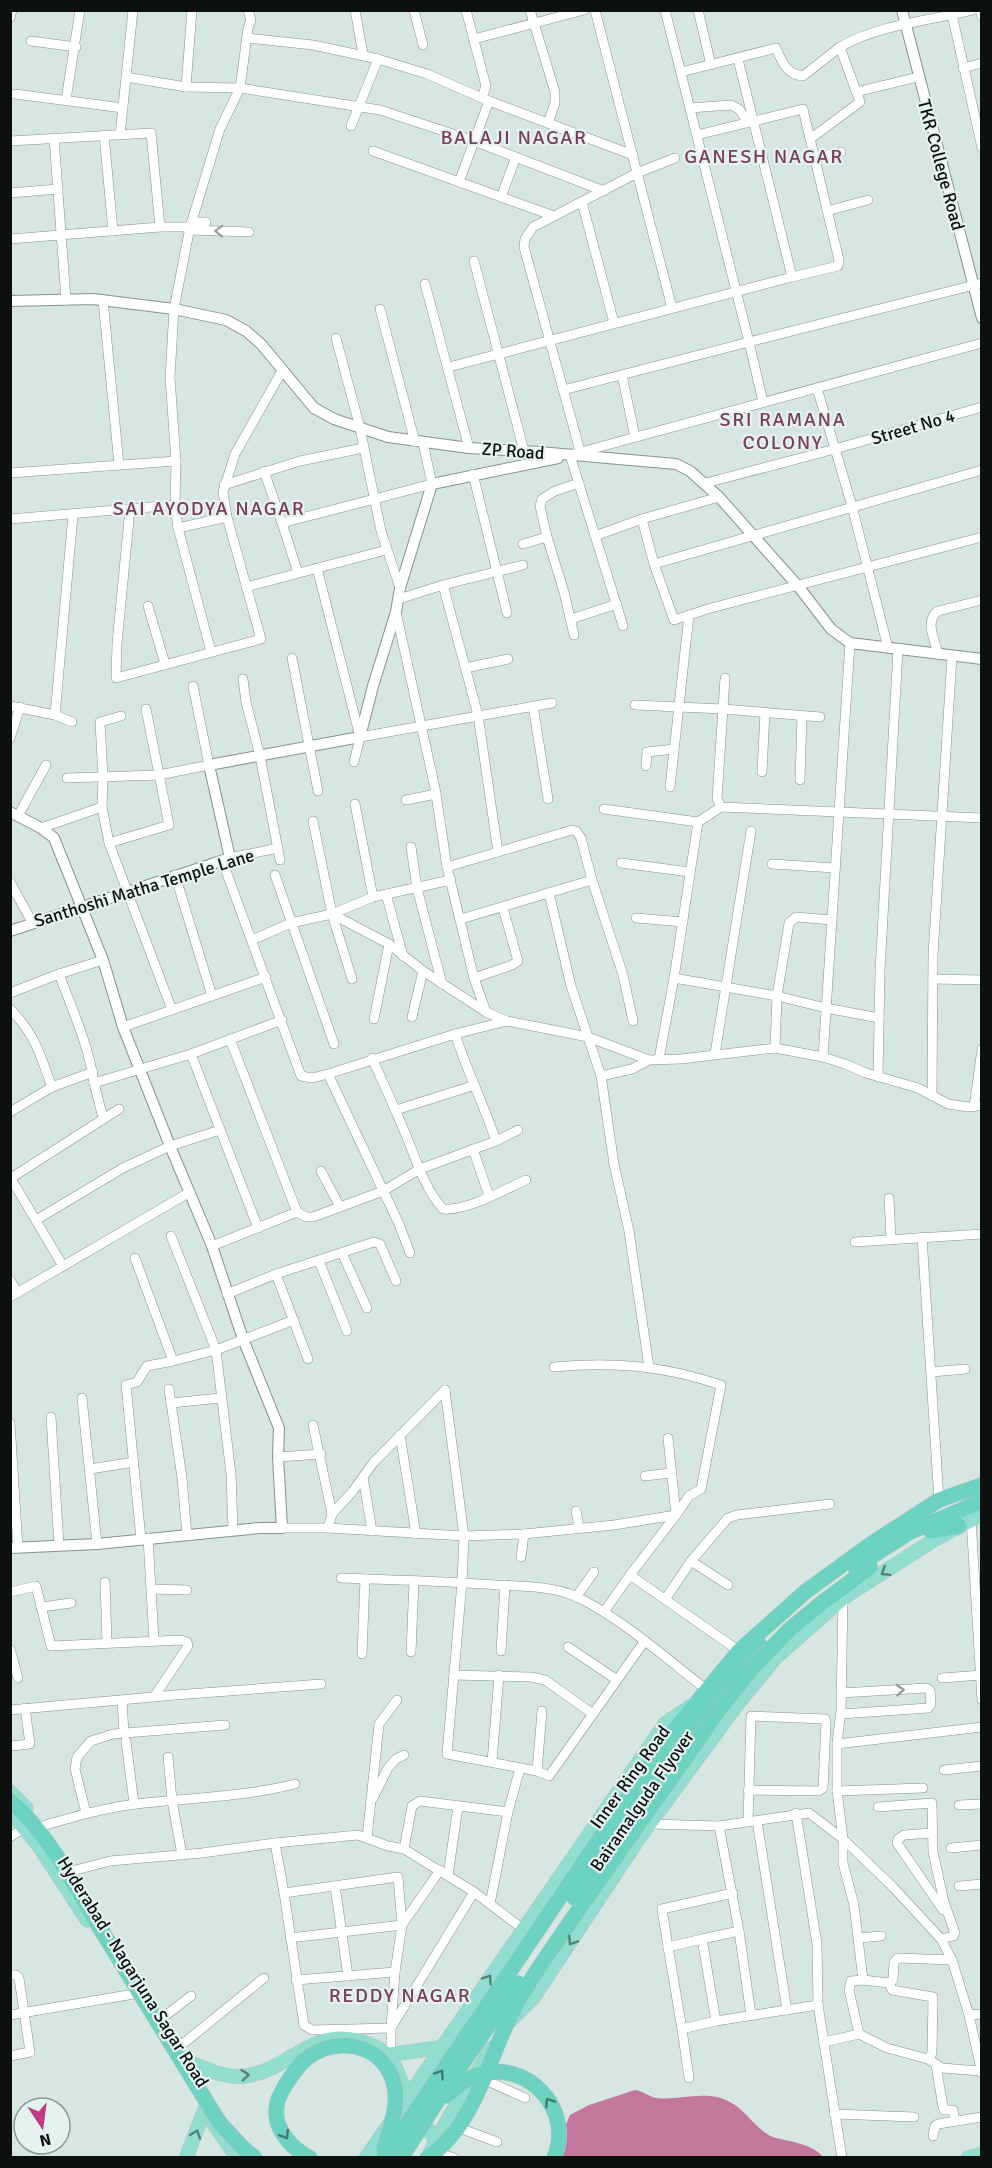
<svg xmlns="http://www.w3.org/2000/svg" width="992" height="2168" font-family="Signika,sans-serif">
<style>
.water{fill:#c4779c}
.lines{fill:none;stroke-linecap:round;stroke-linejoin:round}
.minor-casing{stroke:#859390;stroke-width:10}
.tertiary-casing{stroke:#859390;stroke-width:12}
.primary-casing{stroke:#c0c1c1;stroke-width:15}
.trunk-casing{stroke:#c0c1c1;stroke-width:16}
.minor{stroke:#fff;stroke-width:9}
.tertiary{stroke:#fff;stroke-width:10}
.primary{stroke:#91ded0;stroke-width:14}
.trunk{stroke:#6cd3c0;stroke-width:15}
.trunk-bridge-casing{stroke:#c0c1c1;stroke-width:16;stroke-linecap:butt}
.trunk-bridge{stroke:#6cd3c0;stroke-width:15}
.oneway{stroke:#9ea09f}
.oneway2{stroke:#55827a}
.oneway3{stroke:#417c71}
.labels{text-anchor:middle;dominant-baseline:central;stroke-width:4.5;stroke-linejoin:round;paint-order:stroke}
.street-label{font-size:18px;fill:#0c1110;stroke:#e4f3ef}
.neighbourhood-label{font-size:20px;letter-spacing:1.5px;fill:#7e3c5d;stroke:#e4f3ef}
</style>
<rect width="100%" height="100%" fill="#d6e6e2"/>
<!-- water -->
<path class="water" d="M635,2090C643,2091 649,2097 657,2098C681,2101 706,2089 730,2102C746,2110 756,2130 773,2137C789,2142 812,2143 823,2157L551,2158L570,2115L589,2105Z"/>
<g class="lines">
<defs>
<g id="minor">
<polyline points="355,10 363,54"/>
<polyline points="414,10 423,45"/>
<polyline points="466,10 486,86 482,98"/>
<polyline points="530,10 555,92 555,103 548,123"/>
<polyline points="595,10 672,308"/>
<polyline points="698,10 711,65"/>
<polyline points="951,10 982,148"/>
<polyline points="980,10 982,16"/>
<polyline points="10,18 12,10"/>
<polyline points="247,38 313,45 378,59 427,74 489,101 633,155"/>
<polyline points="474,39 584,10"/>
<polyline points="31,41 76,47"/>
<polyline points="963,68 982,63"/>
<path d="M681,72L776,48C782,62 787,75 803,76L840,47"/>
<polyline points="126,77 186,87 240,88 380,110 474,141 604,191"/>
<polyline points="186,87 192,10"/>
<polyline points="856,92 918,77"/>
<polyline points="15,94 123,108"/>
<polyline points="66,100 80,10"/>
<polyline points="690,108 731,105 739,109 748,123"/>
<polyline points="351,126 378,59"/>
<polyline points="104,135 113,231"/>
<polyline points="120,135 133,10"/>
<polyline points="697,135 803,109 839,260 838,266 792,277 738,59"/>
<polyline points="54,138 66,300"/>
<path d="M810,139L860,102L840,47C881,24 928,21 973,10"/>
<polyline points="10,141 151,133 160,227"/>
<polyline points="373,151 554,216"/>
<polyline points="815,158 841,152"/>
<polyline points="459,182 489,101"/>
<polyline points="10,193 58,189"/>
<polyline points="501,197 516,157"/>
<polyline points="582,202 614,323"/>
<polyline points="827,211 868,200"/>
<polyline points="192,222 206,222"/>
<polyline points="190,230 249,232"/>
<polyline points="10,239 160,227 190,227"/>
<polyline points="474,261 524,451"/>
<polyline points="425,284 469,448"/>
<polyline points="103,300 119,465"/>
<polyline points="380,309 415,442"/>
<polyline points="336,338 360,428 381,531 400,588"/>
<polyline points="449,367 792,277"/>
<polyline points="622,375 635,437"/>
<polyline points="817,388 852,506 888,648"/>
<polyline points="563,390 749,342 665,10"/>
<polyline points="763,402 749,342 982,283"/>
<polyline points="580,451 524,247 525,239 533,227 637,173 675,158"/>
<polyline points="264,471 282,523 432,484 423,443"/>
<polyline points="10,473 176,461"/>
<polyline points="473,474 507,613"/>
<polyline points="706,483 835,449 982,407"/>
<polyline points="224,485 300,461 363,448"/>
<polyline points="719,497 642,519 654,564 674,620 711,608 982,537"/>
<polyline points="175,505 178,528 211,652"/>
<polyline points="130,509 117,643 116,678 261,639 227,517 223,492 235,454 282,371"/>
<polyline points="10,519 175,505 176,461 170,378 174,309 190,227 220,129 240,88 248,28 251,20 248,10"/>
<polyline points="282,523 298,573"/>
<polyline points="178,528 227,517"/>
<polyline points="595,536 642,519"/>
<polyline points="547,537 540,506 542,499 555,491 579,483"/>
<polyline points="523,544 547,537 564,592 574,635"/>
<polyline points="654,564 982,470"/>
<polyline points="317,568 360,737 354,762"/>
<polyline points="443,585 478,715 498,852"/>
<polyline points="246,587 386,550"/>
<polyline points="399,599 443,585 523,565"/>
<polyline points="148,606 165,664"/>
<polyline points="396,612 435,788 447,867"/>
<polyline points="571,619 617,604"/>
<polyline points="623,626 570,455 982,343"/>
<path d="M938,654C935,640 924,621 938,611L982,600"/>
<polyline points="292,658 318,791"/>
<polyline points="465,668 508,659"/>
<polyline points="725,678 717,799 721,807 982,818"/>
<polyline points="243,679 246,702 260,756 280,860"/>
<polyline points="635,705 723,709 820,717"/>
<polyline points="10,706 55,715 72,722"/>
<polyline points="533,706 548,799"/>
<polyline points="55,715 73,515"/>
<polyline points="121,716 100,722 103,777 102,807 109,843 172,1010"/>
<polyline points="360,737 552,703"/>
<polyline points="10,738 20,707"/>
<polyline points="646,766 647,752 674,749"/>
<polyline points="762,772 765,712"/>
<polyline points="67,778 159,775 209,765 193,686"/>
<polyline points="800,780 802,716"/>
<polyline points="670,787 689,615"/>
<polyline points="406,800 436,794"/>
<polyline points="355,804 373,897"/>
<polyline points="604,809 698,822 674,978"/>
<polyline points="18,816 46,765"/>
<polyline points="313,821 332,914 352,979"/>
<polyline points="698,822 721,807"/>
<polyline points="41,828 102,807"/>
<polyline points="109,843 169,825 146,709"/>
<polyline points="411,847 417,888 442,984"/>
<polyline points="230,858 278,848"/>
<polyline points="222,860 301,1076 312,1078 328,1074 455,1034 507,1021"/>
<polyline points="621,863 690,872"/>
<polyline points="772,864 835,868"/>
<polyline points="175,875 212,996"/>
<polyline points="275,875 334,1044"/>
<polyline points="10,882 32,922"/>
<polyline points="549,893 571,986 601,1076 614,1164 629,1231 649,1367"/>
<polyline points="386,894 403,956"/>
<polyline points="332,914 389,944 423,971 486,1012 507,1021 588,1037 649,1060"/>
<polyline points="636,918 683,922"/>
<polyline points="461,919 592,880"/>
<polyline points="832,920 796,917 789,923 777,996 826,1008 879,1018"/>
<polyline points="252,940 291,923 332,914 373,897 451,880"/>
<path d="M103,960L59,974C72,1009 89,1046 94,1083L191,1054L282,1020"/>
<polyline points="474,978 512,965 518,961 503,908"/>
<polyline points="933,979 982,980"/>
<polyline points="10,993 59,974"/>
<path d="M10,1009C36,1035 40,1055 52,1087"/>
<polyline points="486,1012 474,978 447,867 572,830 576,831 581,838 592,880 623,975 633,1021"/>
<polyline points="412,1017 423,971"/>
<polyline points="374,1019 389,944"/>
<polyline points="123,1027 266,977"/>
<path d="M455,1034C467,1071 484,1105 496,1141L518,1130"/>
<polyline points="230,1039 297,1212"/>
<polyline points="191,1054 258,1228"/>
<polyline points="715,1054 751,831"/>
<polyline points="823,1057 850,643"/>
<path d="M372,1058C384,1084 395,1109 406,1135C416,1160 425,1189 443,1209C468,1211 503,1190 526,1180"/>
<polyline points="659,1059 674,978 777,996 775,1048"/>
<polyline points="328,1074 399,1224 410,1253"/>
<polyline points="601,1076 632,1069 649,1060 681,1059 775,1048 823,1057 845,1064 866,1073 918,1088 948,1104 968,1107 982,1105"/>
<polyline points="878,1077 880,970 898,650"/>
<polyline points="94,1083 103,1118"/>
<polyline points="932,1096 933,955 952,656"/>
<polyline points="974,1107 982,1049"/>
<polyline points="396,1110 475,1085"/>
<polyline points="10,1112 52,1087 93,1072"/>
<polyline points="473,1149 489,1196"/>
<polyline points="321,1171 340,1207"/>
<polyline points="10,1177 63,1266"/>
<polyline points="11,1178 119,1109"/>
<polyline points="889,1198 891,1240"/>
<polyline points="36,1220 123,1168 170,1146 220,1130"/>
<polyline points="171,1236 216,1350 231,1474 233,1530"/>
<polyline points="922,1237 939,1500"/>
<polyline points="855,1242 982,1234"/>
<polyline points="212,1246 297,1212 306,1217 313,1217 383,1191 420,1169 496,1141"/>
<polyline points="342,1253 367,1308"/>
<polyline points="135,1258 173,1361 216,1350 294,1320"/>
<polyline points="319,1261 347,1331"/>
<polyline points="276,1274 308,1359"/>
<polyline points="10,1280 18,1293"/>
<polyline points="227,1294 276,1274 374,1242 380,1244 396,1281"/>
<polyline points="10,1297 190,1192"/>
<polyline points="932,1372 965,1369"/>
<polyline points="169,1389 182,1478 187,1535"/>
<polyline points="445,1390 464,1536 462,1582 447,1754 537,1771 549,1776 644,1642"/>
<polyline points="82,1398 97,1544"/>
<polyline points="171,1403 221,1398"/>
<polyline points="51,1417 59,1546"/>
<polyline points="10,1423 18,1548"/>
<polyline points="313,1425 332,1514"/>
<polyline points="400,1435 416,1534"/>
<polyline points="278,1457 321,1454"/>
<polyline points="90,1469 134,1462"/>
<polyline points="645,1476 671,1473"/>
<polyline points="363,1477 372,1531"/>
<polyline points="576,1511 579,1528"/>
<polyline points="971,1519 982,1700"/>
<polyline points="282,1528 328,1528 464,1536 524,1534 521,1557"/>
<polyline points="328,1528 332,1514 353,1491 373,1463 445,1390"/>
<path d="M524,1534L614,1525L676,1515L689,1496L701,1489L721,1385C664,1366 614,1361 554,1367"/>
<polyline points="148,1538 154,1641"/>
<polyline points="141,1539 126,1385 137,1382 147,1366 173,1361"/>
<polyline points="691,1561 728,1585"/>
<polyline points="630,1575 676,1515 668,1438"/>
<path d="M341,1578C393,1580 445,1581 497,1585C523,1586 553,1586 577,1597C621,1618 668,1660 707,1690"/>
<polyline points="105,1582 107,1643"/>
<polyline points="152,1589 187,1590"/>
<polyline points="10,1592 36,1586 51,1646 181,1640 187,1642 188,1646 154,1697"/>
<polyline points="576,1597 594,1572"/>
<polyline points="666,1598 691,1561 728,1518 737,1515 830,1504"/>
<polyline points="41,1607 71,1603"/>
<polyline points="604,1612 630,1575 739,1651"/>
<polyline points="568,1647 617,1680"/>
<polyline points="10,1649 18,1678"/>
<polyline points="501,1651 505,1585"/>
<polyline points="411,1652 414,1581"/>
<polyline points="362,1654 365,1579"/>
<polyline points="454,1675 531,1677 545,1680 593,1714"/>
<polyline points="942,1678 982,1675"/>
<polyline points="122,1700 124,1733"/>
<polyline points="10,1710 175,1695 321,1684"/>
<polyline points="841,1714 928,1708 931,1704 930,1690 926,1688 841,1693"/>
<polyline points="982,1727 837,1744 837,1791 843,1839 893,1887 941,1939 952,1960 969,2015 982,2073"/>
<polyline points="126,1741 134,1804"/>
<polyline points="837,1744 841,1710 843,1598"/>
<polyline points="10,1746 30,1744 25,1708"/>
<polyline points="168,1757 172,1800 182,1855"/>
<polyline points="492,1762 499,1675"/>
<polyline points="944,1770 982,1766"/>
<polyline points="537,1771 542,1711"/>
<polyline points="837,1791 923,1788"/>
<polyline points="373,1798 388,1768 396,1759 404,1755"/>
<polyline points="959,1805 982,1804"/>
<polyline points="878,1807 932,1803 933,1852 944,1902 955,1933 953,1936 941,1939"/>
<polyline points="508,1812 520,1768"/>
<polyline points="86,1813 75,1769 77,1757 91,1741 113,1734 225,1725"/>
<polyline points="796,1813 817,1944 818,2005"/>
<polyline points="757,1821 787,2010"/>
<polyline points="748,1822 751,1716 825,1719 826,1722 823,1788 819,1791 748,1790"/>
<polyline points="650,1824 719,1826 809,1813 843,1839 843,1863 854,1905 863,1980"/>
<path d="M42,1826C73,1817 104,1808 136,1804C189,1798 243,1797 295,1784"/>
<polyline points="719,1826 739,1931 751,2015"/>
<polyline points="932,1833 904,1835 898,1839 897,1843 943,1910"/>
<polyline points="10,1837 24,1828"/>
<polyline points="367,1838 379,1724 397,1700"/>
<polyline points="951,1848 982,1845"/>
<polyline points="404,1849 412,1806 420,1801 508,1812 490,1904"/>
<polyline points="72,1871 110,1861 202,1853 275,1843"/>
<polyline points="448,1875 458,1807"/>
<polyline points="335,1886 348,1976"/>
<polyline points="959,1886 982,1884"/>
<polyline points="284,1893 275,1843 358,1835 388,1846 404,1849 474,1892"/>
<polyline points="290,1938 402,1925 440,1870"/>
<polyline points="859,1938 881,1936"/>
<polyline points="668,1947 662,1909 733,1893"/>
<polyline points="10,1975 16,1975 19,1978 30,2052 10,2056"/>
<polyline points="296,1980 395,1972"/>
<polyline points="889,1983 892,1990 933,1997 932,2053 928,2059"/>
<polyline points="10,2015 134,1994"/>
<polyline points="969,2015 982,2014"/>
<polyline points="161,2019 191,1996"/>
<polyline points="716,2021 702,1939 739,1931"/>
<polyline points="682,2029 668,1947 702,1939"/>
<polyline points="859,2034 849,1990 851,1981 863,1980 889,1983 893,1980 894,1962 898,1958 952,1960"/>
<polyline points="824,2042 859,2034 887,2048 928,2059 942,2068 980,2071"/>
<polyline points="179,2047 264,1978"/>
<polyline points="391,2054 391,2028 395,1972 402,1925 398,1877 284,1893 304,2025 312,2030 391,2028 474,1892 523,1929"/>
<polyline points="936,2065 943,2107 944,2110 953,2110 955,2121"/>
<polyline points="481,2078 525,2098"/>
<polyline points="689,2078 682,2029 716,2021 818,2005 842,2158"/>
<polyline points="834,2114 914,2117"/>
<polyline points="454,2126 497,2142"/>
<polyline points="933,2136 935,2126 938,2124 982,2117"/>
<polyline points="434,2151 454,2158"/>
</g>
<g id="tertiary">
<polyline points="902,10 982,318"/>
<polyline points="10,301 93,299 174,309 226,320 246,331 261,344 314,408 334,419 388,437 469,448 539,452 676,464 690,471 719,497 798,586 831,629 850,643 982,659"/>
<polyline points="10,812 41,828 54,838 103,960 123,1027 170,1146 212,1246 243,1339 279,1428 278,1457 282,1528 260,1528 97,1544 10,1548"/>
<polyline points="10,931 230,858 209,765 360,737 373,686 396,612 400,588 432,484 558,458"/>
</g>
<g id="primary">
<polyline points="10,1792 26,1808"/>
<polyline points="10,1811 39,1846 87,1920"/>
<polyline points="509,2022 533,1998 639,1838 736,1706 776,1657 843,1598 934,1540 982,1514"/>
<polyline points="387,2055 443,2047"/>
<path d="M189,2062C207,2069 226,2079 246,2076C292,2069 314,2024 366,2043C373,2046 381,2049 386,2054C396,2064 401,2083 407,2095C416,2111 427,2126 436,2142"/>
<polyline points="213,2122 237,2158"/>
<polyline points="430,2153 453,2110 492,2048"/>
<polyline points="186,2158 205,2109"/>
<polyline points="366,2158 665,1724 691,1706"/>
<polyline points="968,2158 982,2154"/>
</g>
<g id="trunk">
<polyline points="931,1531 959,1526"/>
<polyline points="855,1567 910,1532 982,1501"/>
<polyline points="790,1629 823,1602 870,1567"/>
<polyline points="667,1739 739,1651 805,1592 871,1544 939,1500 982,1485"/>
<polyline points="679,1749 717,1695 760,1645"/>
<path d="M10,1801C48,1832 75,1887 100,1928"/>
<path d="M298,2067C290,2078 282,2088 278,2100C270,2125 289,2147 310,2158"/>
</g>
</defs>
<!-- minor casing -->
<use href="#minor" class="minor-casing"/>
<!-- tertiary casing -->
<use href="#tertiary" class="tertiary-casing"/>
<!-- primary casing -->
<use href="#primary" class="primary-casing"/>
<!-- trunk casing -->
<use href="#trunk" class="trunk-casing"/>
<!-- minor -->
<use href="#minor" class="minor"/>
<!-- tertiary -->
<use href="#tertiary" class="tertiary"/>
<!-- primary -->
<use href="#primary" class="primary"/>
<!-- trunk -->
<use href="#trunk" class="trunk"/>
<defs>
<g id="trunk-bridge">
<polyline points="574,1898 621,1829 679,1749"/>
<polyline points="100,1928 219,2122 243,2148 255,2158"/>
<path d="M298,2067C327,2032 387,2040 395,2089C398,2109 389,2130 384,2149"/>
<path d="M446,2096C455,2088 466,2079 477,2075C527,2058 575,2110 554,2158"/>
<polyline points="384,2158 667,1739"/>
<polyline points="401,2158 445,2089 518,1983"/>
<path d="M427,2158C481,2121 489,2047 522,1994C545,1957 571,1921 596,1885C638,1825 680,1766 722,1706L753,1667L790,1629"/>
</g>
</defs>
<!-- trunk-bridge casing -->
<use href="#trunk-bridge" class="trunk-bridge-casing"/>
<!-- trunk-bridge -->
<use href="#trunk-bridge" class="trunk-bridge"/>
</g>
<!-- one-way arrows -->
<defs><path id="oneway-chevron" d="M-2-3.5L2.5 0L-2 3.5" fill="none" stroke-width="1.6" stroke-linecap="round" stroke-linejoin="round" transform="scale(1.5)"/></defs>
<g class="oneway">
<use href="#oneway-chevron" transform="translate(219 231) rotate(-178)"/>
<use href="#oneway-chevron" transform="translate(900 1690) rotate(-3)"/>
</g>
<g class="oneway2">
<use href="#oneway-chevron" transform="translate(885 1572) rotate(148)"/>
<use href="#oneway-chevron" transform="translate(572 1941) rotate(123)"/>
<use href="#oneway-chevron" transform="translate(488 1979) rotate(-55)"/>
<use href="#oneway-chevron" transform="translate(245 2075) rotate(-6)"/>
<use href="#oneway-chevron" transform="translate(196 2134) rotate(-70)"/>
</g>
<g class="oneway3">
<use href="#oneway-chevron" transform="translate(440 2074) rotate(-56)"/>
<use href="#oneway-chevron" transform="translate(549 2102) rotate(-123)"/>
<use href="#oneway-chevron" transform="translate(285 2135) rotate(58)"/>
</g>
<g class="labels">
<!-- street labels -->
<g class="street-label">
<text transform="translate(941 165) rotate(75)">TKR College Road</text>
<text transform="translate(913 427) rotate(-16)">Street No 4</text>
<text transform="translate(513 451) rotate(4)">ZP Road</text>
<text transform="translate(144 888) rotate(-17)">Santhoshi Matha Temple Lane</text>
<text transform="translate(630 1777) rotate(-54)">Inner Ring Road</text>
<text transform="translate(642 1801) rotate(-55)">Bairamalguda Flyover</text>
<text transform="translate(133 1972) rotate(58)">Hyderabad - Nagarjuna Sagar Road</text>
</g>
<!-- neighbourhood labels -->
<g class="neighbourhood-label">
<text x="514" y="137">BALAJI NAGAR</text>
<text x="764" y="156">GANESH NAGAR</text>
<text x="783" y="419">SRI RAMANA<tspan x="783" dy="23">COLONY</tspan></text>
<text x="209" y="508">SAI AYODYA NAGAR</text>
<text x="400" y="1995">REDDY NAGAR</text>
</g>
</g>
<!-- border -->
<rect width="992" height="2168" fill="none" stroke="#0c1110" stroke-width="24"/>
<!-- north arrow -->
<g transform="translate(42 2126) rotate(167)"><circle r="28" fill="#e4f3ef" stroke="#8e9996" stroke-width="1.5"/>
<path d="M0-4.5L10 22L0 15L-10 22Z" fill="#be3c84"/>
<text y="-9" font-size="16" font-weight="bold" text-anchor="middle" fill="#0c1110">N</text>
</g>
</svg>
